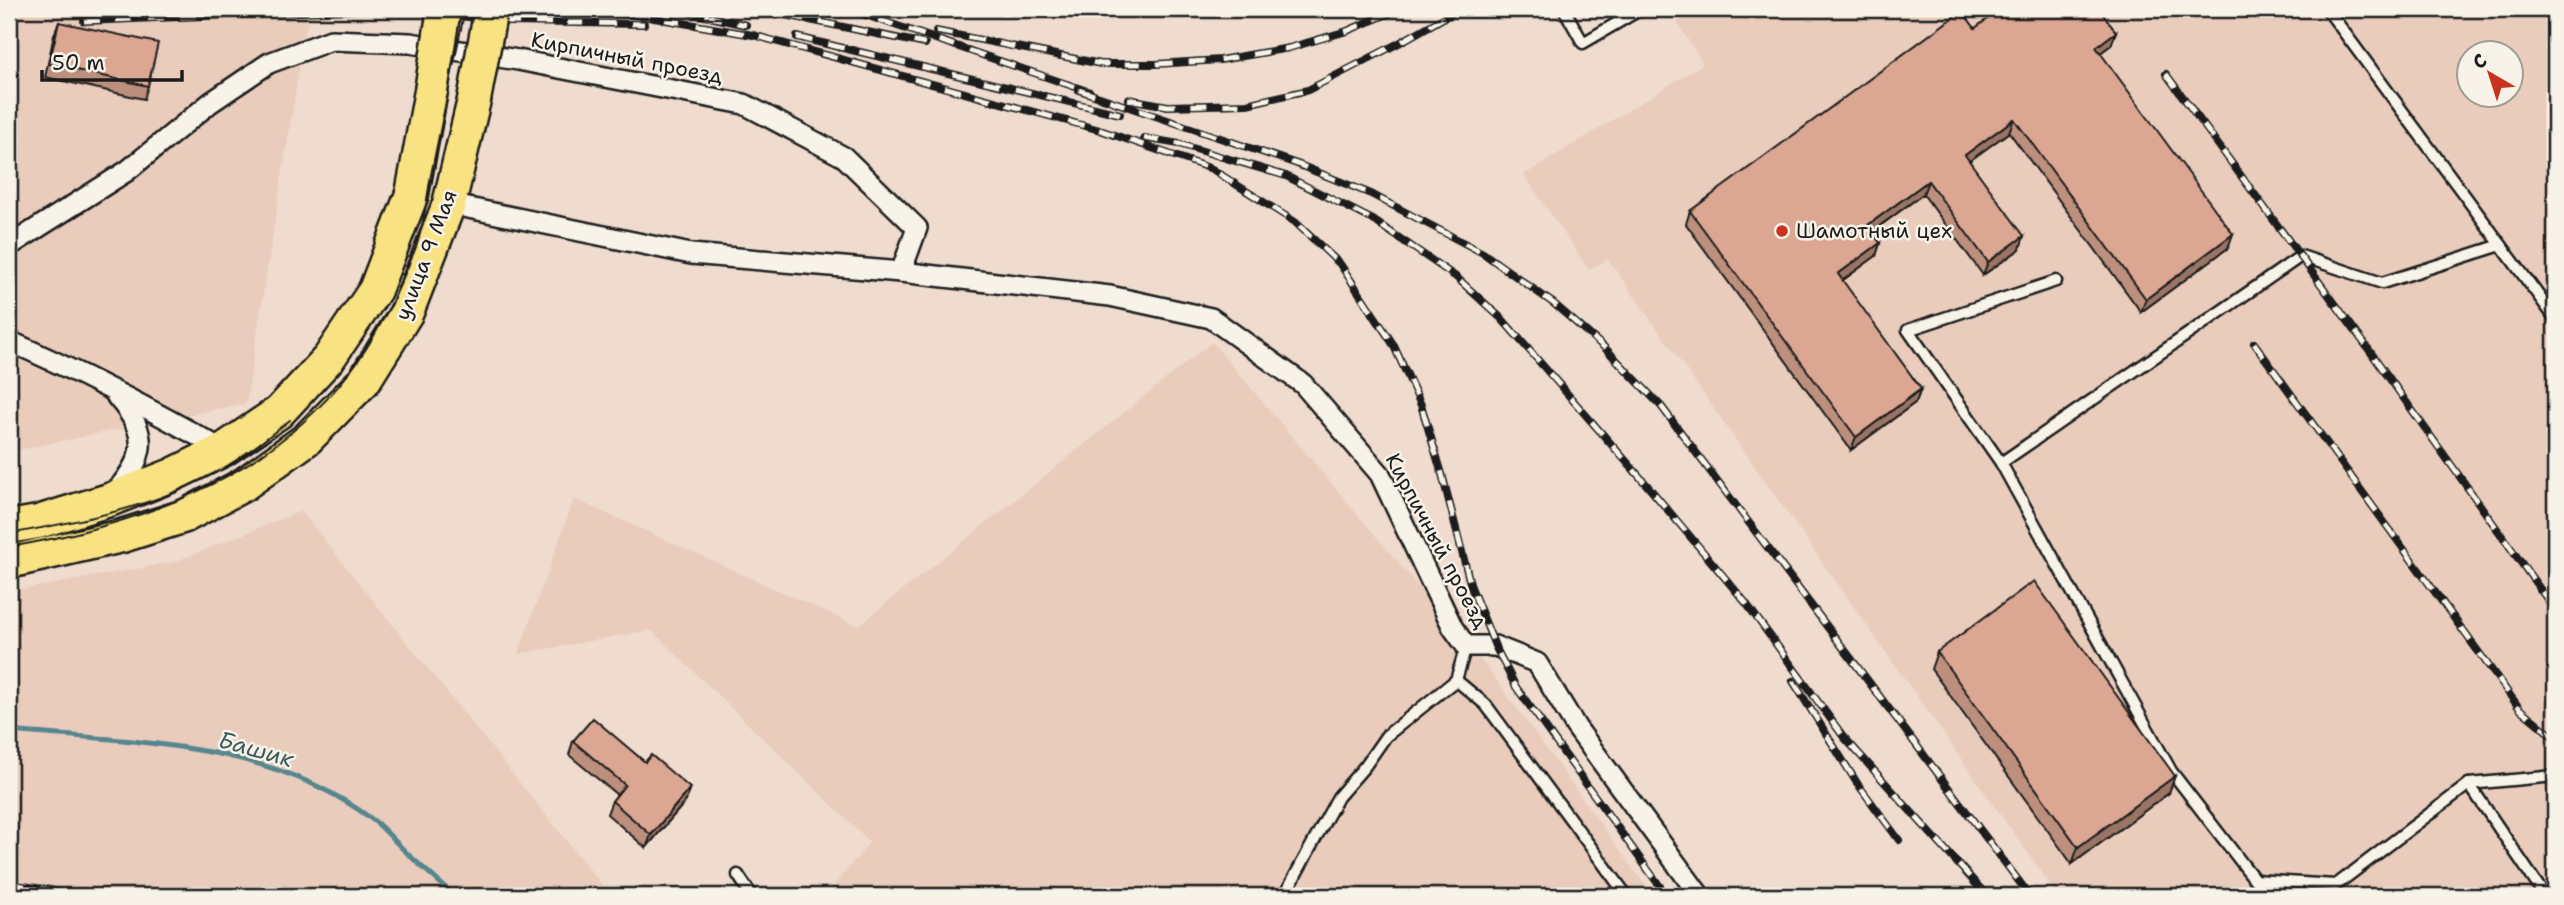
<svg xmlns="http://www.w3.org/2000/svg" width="2564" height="905" font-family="'Shantell Sans',sans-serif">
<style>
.built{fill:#e9ccbc;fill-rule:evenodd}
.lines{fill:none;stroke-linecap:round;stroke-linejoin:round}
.stream{stroke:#56868e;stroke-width:5}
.service-casing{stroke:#1c1c1c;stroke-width:15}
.minor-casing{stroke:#1c1c1c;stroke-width:24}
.primary-casing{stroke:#1c1c1c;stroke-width:37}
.service{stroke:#f7f3e8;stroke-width:10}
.minor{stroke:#f7f3e8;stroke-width:19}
.primary{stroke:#f8e281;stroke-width:32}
.tram{stroke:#1c1c1c;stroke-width:2}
.rail-casing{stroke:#1c1c1c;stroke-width:8}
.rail{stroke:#f7f3e8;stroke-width:5;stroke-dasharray:16;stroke-linecap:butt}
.primary-bridge-casing{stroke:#1c1c1c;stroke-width:37;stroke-linecap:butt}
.primary-bridge{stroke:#f8e281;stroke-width:32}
.wall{fill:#bd907e;stroke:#1c1c1c;stroke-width:2}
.shaded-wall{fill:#9a7566;stroke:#1c1c1c;stroke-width:2}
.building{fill:#dca792;stroke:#1c1c1c;stroke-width:2}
.poi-dot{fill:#c8321e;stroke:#f7f3e8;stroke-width:2.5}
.labels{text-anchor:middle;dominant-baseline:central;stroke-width:5;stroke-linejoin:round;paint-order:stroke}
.street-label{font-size:21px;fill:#1c1c1c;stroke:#f7f3e8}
.poi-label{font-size:21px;fill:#1c1c1c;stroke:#f7f3e8;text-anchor:start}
.water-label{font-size:23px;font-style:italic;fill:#3e5a5e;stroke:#f7f3e8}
</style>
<rect width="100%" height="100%" fill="#efdcce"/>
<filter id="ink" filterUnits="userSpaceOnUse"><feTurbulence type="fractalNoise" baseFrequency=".0143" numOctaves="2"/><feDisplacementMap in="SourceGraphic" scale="14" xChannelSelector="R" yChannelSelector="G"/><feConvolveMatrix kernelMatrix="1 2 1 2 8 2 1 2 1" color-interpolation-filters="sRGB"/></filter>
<g filter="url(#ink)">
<!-- built -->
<g class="built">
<polygon points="9,9 312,9 305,31 246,403 9,452"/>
<path d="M1700,9H2555V896H2058L1608,259L1589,270L1524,175L1703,64L1677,22ZM2470,52H2512V94H2470Z"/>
<polygon points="1212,342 1489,670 1653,896 825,896 870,842 651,630 518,654 574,499 858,626"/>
<polygon points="301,511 611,896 9,896 9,592 174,562"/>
</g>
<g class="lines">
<!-- stream -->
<path class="stream" d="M9,731C132,742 270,741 373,820C385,829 396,843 407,853C423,868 439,882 455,896"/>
<defs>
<g id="service">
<polyline points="1564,9 1583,43 1641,9"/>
<polyline points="2327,9 2555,318"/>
<polyline points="2056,281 1908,330 2001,463 2171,771 2255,880 2336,885 2469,784 2555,776"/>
<polyline points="2001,463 2301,256 2382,283 2501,245"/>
<polyline points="1456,680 1486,705 1627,896"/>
<polyline points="2469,784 2545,896"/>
<polyline points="738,875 752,896"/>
<polyline points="1284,896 1338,797 1365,766 1386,736 1456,680 1466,646"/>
</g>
<g id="minor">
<polyline points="9,246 127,171 210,103 269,63 331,40 410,43 518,60 744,104 844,157 917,228 901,272 691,254 449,204"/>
<polyline points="901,272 1110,296 1211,318 1303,384 1380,474 1453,628 1466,646 1495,646 1537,663 1576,727 1700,896"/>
<path d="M9,341C82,373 154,411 223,450"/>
<path d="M113,495C145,457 152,437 117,397"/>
</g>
<g id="primary">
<polyline points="9,527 38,522 109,500 170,476 223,450 279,412 329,358 375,290 412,194 431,91"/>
<polyline points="9,562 122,536 185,516 243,485 307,439 364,381 407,312 449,204 474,100"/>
</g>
</defs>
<!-- service casing -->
<use href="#service" class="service-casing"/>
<!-- minor casing -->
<use href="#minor" class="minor-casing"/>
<!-- primary casing -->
<use href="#primary" class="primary-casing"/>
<!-- service -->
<use href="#service" class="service"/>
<!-- minor -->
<use href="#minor" class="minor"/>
<!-- primary -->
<use href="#primary" class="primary"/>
<!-- tram -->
<g class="tram">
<path d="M9,534C87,520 171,504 238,459C256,447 273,433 290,420"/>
<path d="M9,547C138,525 266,480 349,373C378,336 399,290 416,247C424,225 427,198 431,175C443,119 454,64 465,9"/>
</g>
<defs>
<g id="rail">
<polyline points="408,9 506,22 644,24"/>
<polyline points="602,9 753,35 1100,130 1212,169 1295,222 1340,264 1393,344 1421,405 1442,474 1471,587 1495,646 1516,687 1667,896"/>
<polyline points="674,9 746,25"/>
<polyline points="757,9 925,44"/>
<polyline points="848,9 1090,92"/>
<polyline points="84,21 375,9"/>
<polyline points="936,31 1101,64 1156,64 1220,60 1289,48 1347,31 1399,9"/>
<polyline points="797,37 1120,114"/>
<polyline points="2166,74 2367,347 2555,610"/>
<polyline points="1079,90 1297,164 1371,194 1483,253 1553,303 1605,348 1661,406 2030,896"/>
<polyline points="1128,99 1168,106 1247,104 1308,90 1399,43 1459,9"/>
<polyline points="1144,138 1179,144 1286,176 1373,220 1456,277 1502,319 1646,484 1746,603 1843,736 1987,896"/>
<polyline points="2254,343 2520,709 2555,738"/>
<polyline points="1793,681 1857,783 1899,840"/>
<polyline points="9,884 50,890 71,896"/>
</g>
</defs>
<!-- rail casing -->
<use href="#rail" class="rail-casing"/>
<!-- rail -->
<use href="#rail" class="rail"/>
<defs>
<g id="primary-bridge">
<polyline points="431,91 444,9"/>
<polyline points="474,100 491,9"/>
</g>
</defs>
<!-- primary-bridge casing -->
<use href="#primary-bridge" class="primary-bridge-casing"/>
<!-- primary-bridge -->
<use href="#primary-bridge" class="primary-bridge"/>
</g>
<!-- wall -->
<g class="wall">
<polygon points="59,22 148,86 144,99 45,77 54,35"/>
<polygon points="1975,28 2111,45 2100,53 2228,248 2141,312 2009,132 1969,161 2020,249 1983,275 1923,194 1872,232 1880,243 1876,256 1842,281 1921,389 1916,402 1851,450 1686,224 1690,211"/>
<polygon points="1937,652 2169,793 2072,864 1931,669"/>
<polygon points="573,741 686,801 646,848 607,814 612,801 617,795 569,755"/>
</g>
<!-- shaded-wall -->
<g class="shaded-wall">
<polygon points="2116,32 2111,45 2091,60 2096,47"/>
<polygon points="2014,119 2009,132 1960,168 1965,155"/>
<polygon points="1928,181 1923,194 1863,238 1868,225"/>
<polygon points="2233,234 2228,248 2141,312 2146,299"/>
<polygon points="2024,236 2020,249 1983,275 1988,262"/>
<polygon points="1880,243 1876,256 1833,287 1838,274"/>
<polygon points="1921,389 1916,402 1851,450 1856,437"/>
<polygon points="2175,776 2169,793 2072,864 2078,847"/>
<polygon points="690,788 686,801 646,848 651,835"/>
</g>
<!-- building -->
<g class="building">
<polygon points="2001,9 2099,9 2116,32 2096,47 2233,234 2146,299 2014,119 1965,155 2024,236 1988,262 1928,181 1868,225 1880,243 1838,274 1921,389 1856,437 1690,211 1962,11 1975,28"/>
<polygon points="59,22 158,43 148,86 49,64"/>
<polygon points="2034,581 2175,776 2078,847 1937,652"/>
<polygon points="593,718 645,762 651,755 690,788 651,835 612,801 625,785 573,741"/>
<polygon points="2231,892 2234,896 2225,896"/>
</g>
</g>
<!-- markers -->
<circle class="poi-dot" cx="1782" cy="231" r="7"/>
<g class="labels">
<!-- street labels -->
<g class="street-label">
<text transform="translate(627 58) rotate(11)">Кирпичный проезд</text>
<text transform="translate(426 255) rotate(-69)">улица 9 Мая</text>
<text transform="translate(1437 541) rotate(62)">Кирпичный проезд</text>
</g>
<!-- poi labels -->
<g class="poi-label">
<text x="1796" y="231">Шамотный цех</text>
</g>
<!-- water labels -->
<g class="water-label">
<text transform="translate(256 749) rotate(16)">Башик</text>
</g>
</g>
<!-- margin -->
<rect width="2564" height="905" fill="none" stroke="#f7f3e8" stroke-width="35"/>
<rect x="18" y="18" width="2529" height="870" fill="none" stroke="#1c1c1c" stroke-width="2.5" filter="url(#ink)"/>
<!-- north arrow -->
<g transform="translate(2490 74) rotate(321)"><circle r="33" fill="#f7f3e8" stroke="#9f9d96" stroke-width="2"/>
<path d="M0-5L12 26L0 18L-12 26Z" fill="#c8321e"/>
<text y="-10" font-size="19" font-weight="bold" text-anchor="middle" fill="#1c1c1c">С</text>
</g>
<!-- scale -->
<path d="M42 70v10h140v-10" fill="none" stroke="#1c1c1c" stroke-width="3.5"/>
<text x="52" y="70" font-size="21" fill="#1c1c1c" stroke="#f7f3e8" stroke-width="5" paint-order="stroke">50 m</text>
</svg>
